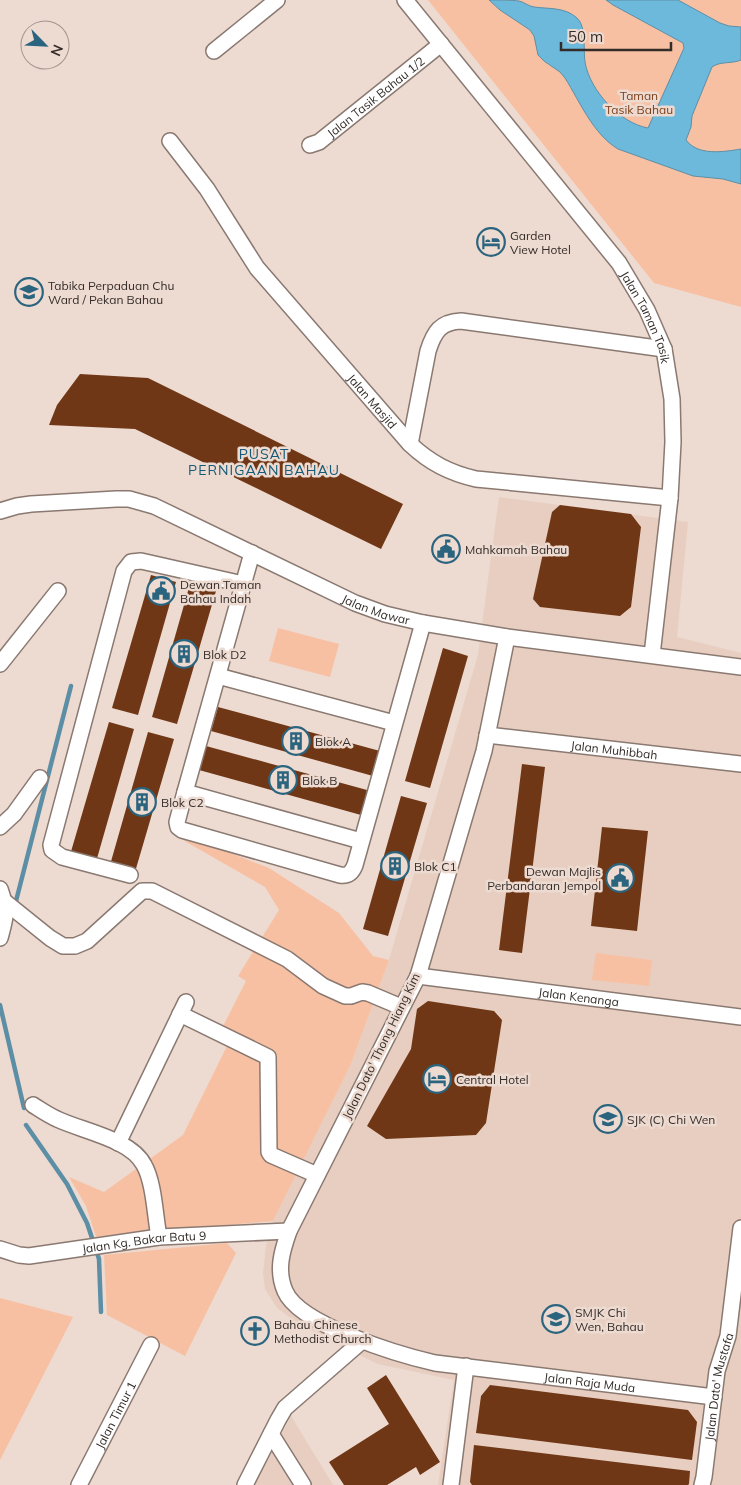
<svg xmlns="http://www.w3.org/2000/svg" width="741" height="1485" font-family="Mulish,sans-serif">
<style>
.built{fill:#e7cec1}
.green{fill:#f8c0a3}
.water{fill:#6db9dc;stroke:#5c8fa6}
.lines{fill:none;stroke-linecap:round;stroke-linejoin:round}
.stream{stroke:#5c8fa6;stroke-width:4.5}
.building{fill:#6f3715}
.street-casing{stroke:#8a7971;stroke-width:18}
.street{stroke:#fff;stroke-width:15}
.labels{text-anchor:middle;dominant-baseline:central;stroke-width:5;stroke-linejoin:round;paint-order:stroke}
.park-label{font-size:12px;fill:#7d401c;stroke:#eddad1}
.street-label{font-size:12px;fill:#332c28;stroke:#eddad1}
.poi-label{font-size:12px;fill:#332c28;stroke:#eddad1;text-anchor:start}
.neighbourhood-label{font-size:14px;letter-spacing:1px;fill:#155b77;stroke:#eddad1}
</style>
<rect width="100%" height="100%" fill="#eddad1"/>
<!-- built -->
<g class="built">
<polygon points="499,497 688,522 677,637 741,653 741,1485 438,1485 454,1380 378,1364 330,1341 292,1319 277,1308 265,1289 263,1273 266,1246 273,1221 351,1064 389,960 478,655"/>
<polygon points="291,1416 333,1485 255,1485"/>
</g>
<!-- green -->
<g class="green">
<polygon points="428,0 741,0 741,307 654,283"/>
<polygon points="278,628 339,644 330,677 269,661"/>
<polygon points="181,839 228,852 269,868 339,913 373,956 389,960 351,1064 273,1221 96,1237 86,1206 69,1177 104,1192 183,1135 227,1046 216,1040 246,981 238,976 279,910 265,887"/>
<polygon points="596,953 652,960 649,986 592,980"/>
<polygon points="227,1243 236,1253 185,1356 107,1315 104,1255"/>
<polygon points="0,1298 73,1317 0,1460"/>
</g>
<!-- water -->
<path class="water" d="M489,0C498,0 511,0 519,1C524,2 528,6 534,7C549,9 565,7 577,18C587,27 583,50 585,62C590,91 620,123 648,128L684,48L683,43L613,5L606,0H678L720,23L729,26L741,27V60C732,64 720,61 712,67L692,116L691,127L686,140C698,156 723,152 741,149V184L723,179L693,176L618,149C593,134 580,102 565,78L560,72L544,61L538,55L534,36L530,30L500,10Z"/>
<g class="lines">
<!-- stream -->
<g class="stream">
<polyline points="15,905 71,686"/>
<polyline points="0,1005 24,1108"/>
<polyline points="26,1125 67,1184 87,1223 99,1259 101,1312"/>
</g>
</g>
<!-- building -->
<g class="building">
<polygon points="80,374 148,378 403,504 381,549 135,429 49,425 57,405"/>
<polygon points="560,505 631,514 641,527 631,607 620,616 540,607 533,599 552,512"/>
<polygon points="151,575 176,582 138,715 112,708"/>
<polygon points="190,584 216,591 177,724 152,717"/>
<polygon points="443,648 468,656 430,788 405,781"/>
<polygon points="218,707 380,751 373,776 211,731"/>
<polygon points="109,722 134,729 96,862 70,855"/>
<polygon points="148,732 174,739 135,872 110,865"/>
<polygon points="206,746 367,790 361,815 199,770"/>
<polygon points="522,764 545,767 522,953 499,950"/>
<polygon points="401,796 427,803 388,936 363,929"/>
<polygon points="602,827 648,831 637,931 591,926"/>
<polygon points="428,1001 494,1011 502,1020 486,1123 476,1135 386,1139 367,1126 411,1049 417,1009"/>
<polygon points="386,1375 440,1462 420,1475 416,1467 387,1485 344,1485 329,1462 389,1424 367,1388"/>
<polygon points="490,1385 688,1410 697,1422 692,1460 476,1433 481,1396"/>
<polygon points="474,1445 690,1471 689,1484 688,1485 472,1485 470,1482"/>
</g>
<g class="lines">
<defs>
<g id="street">
<path id="s1" d="M405,0L619,263L647,310L664,349L672,399L673,442L670,498L652,655"/>
<polyline points="214,51 277,0"/>
<path id="s2" d="M170,141L207,189L257,268L410,444C430,463 450,473 476,479L670,498"/>
<path id="s3" d="M310,145L319,142L441,44"/>
<path d="M410,444L428,351C434,332 440,322 461,321L664,349"/>
<path id="s4" d="M0,511L17,506L31,504L116,499H129L154,506L355,603L385,614L423,623L507,637L741,667"/>
<polyline points="252,553 185,792 361,841"/>
<path id="s5" d="M507,637L484,751L418,976L289,1231C282,1251 276,1270 285,1291C299,1325 400,1355 435,1363L714,1397"/>
<polyline points="0,664 58,591"/>
<polyline points="218,676 394,723"/>
<path id="s6" d="M487,735L741,764"/>
<path d="M185,792L177,822L178,827L182,830L340,875C348,876 352,873 355,865L423,623"/>
<polyline points="0,827 14,814 40,778"/>
<polyline points="130,875 62,857 52,850 51,845 124,571 131,562 141,561 243,584"/>
<path d="M0,889C8,912 6,916 0,938"/>
<polyline points="4,901 50,938 63,946 75,946 87,941 142,891 152,891 287,959 323,986 345,996 351,996 362,992 368,993 401,1007"/>
<path id="s7" d="M418,976L741,1017"/>
<polyline points="180,1014 268,1057 269,1152 271,1155 317,1175"/>
<path d="M33,1105C41,1110 48,1115 57,1119C82,1131 131,1139 144,1165C154,1182 155,1216 159,1237"/>
<polyline points="118,1143 186,1002"/>
<path id="s8" d="M0,1249L19,1255L29,1256L159,1237L289,1231"/>
<polyline points="271,1434 303,1485"/>
<path id="s9" d="M79,1485L151,1345"/>
<polyline points="245,1485 278,1420 285,1408 362,1341"/>
<polyline points="451,1485 466,1366"/>
<path id="s10" d="M702,1485L704,1477L717,1371L728,1336L741,1228"/>
</g>
</defs>
<!-- street casing -->
<use href="#street" class="street-casing"/>
<!-- street -->
<use href="#street" class="street"/>
</g>
<!-- icons -->
<defs>
<symbol id="hotel-ring" viewBox="-11 -11 22 22"><circle r="9.5" fill="#eddad1" stroke="#2b647e" stroke-width="1.5"/><path d="M-6-4.5h1.5V1H6V5H4.5V3h-9V5H-6ZM-4 0a1.8 1.8 0 1 1 3.6 0ZM.5 0V-2.5h3Q6-2.5 6 0Z" fill="#2b647e"/></symbol>
<symbol id="school-ring" viewBox="-11 -11 22 22"><circle r="9.5" fill="#eddad1" stroke="#2b647e" stroke-width="1.5"/><path d="M0-5L7-2L0 1L-7-2ZM-4 1L0 2.5L4 1V4Q0 6-4 4Z" fill="#2b647e"/></symbol>
<symbol id="civic-ring" viewBox="-11 -11 22 22"><circle r="9.5" fill="#eddad1" stroke="#2b647e" stroke-width="1.5"/><path d="M-.6-6.5H3V-4.5H.6V-3L4-1V1h2V6H-6V1h2V-1L-.6-3ZM-1.2 2.5V6h2.4V2.5Z" fill="#2b647e"/></symbol>
<symbol id="building-ring" viewBox="-11 -11 22 22"><circle r="9.5" fill="#eddad1" stroke="#2b647e" stroke-width="1.5"/><path d="M-4-6H4V6H1V3H-1V6H-4ZM-2.5-4.3h1.7v1.8h-1.7ZM.8-4.3h1.7v1.8H.8ZM-2.5-1h1.7V.8h-1.7ZM.8-1h1.7V.8H.8Z" fill="#2b647e"/></symbol>
<symbol id="church-ring" viewBox="-11 -11 22 22"><circle r="9.5" fill="#eddad1" stroke="#2b647e" stroke-width="1.5"/><path d="M-1.2-6h2.4v3.5h3.3v2.4h-3.3V6h-2.4V-.1h-3.3v-2.4h3.3Z" fill="#2b647e"/></symbol>
</defs>
<g fill-rule="evenodd">
<use href="#hotel-ring" x="475" y="226" width="32" height="32"/>
<use href="#school-ring" x="13" y="276" width="32" height="32"/>
<use href="#civic-ring" x="430" y="533" width="32" height="32"/>
<use href="#civic-ring" x="145" y="575" width="32" height="32"/>
<use href="#building-ring" x="168" y="638" width="32" height="32"/>
<use href="#building-ring" x="280" y="725" width="32" height="32"/>
<use href="#building-ring" x="267" y="764" width="32" height="32"/>
<use href="#building-ring" x="126" y="786" width="32" height="32"/>
<use href="#building-ring" x="379" y="850" width="32" height="32"/>
<use href="#civic-ring" x="604" y="862" width="32" height="32"/>
<use href="#hotel-ring" x="421" y="1063" width="32" height="32"/>
<use href="#school-ring" x="592" y="1103" width="32" height="32"/>
<use href="#school-ring" x="540" y="1303" width="32" height="32"/>
<use href="#church-ring" x="239" y="1315" width="32" height="32"/>
</g>
<g class="labels">
<!-- park labels -->
<g class="park-label">
<text x="639" y="95">Taman<tspan x="639" dy="14">Tasik Bahau</tspan></text>
</g>
<!-- street labels -->
<g class="street-label">
<text stroke="none"><textPath href="#s3" startOffset="82">Jalan Tasik Bahau 1/2</textPath></text>
<text stroke="none"><textPath href="#s1" startOffset="400">Jalan Taman Tasik</textPath></text>
<text stroke="none"><textPath href="#s2" startOffset="330">Jalan Masjid</textPath></text>
<text stroke="none"><textPath href="#s4" startOffset="401">Jalan Mawar</textPath></text>
<text stroke="none"><textPath href="#s6" startOffset="128">Jalan Muhibbah</textPath></text>
<text stroke="none"><textPath href="#s7" startOffset="162">Jalan Kenanga</textPath></text>
<text transform="translate(381 1046) rotate(-64)">Jalan Dato' Thong Hiang Kim</text>
<text stroke="none"><textPath href="#s8" startOffset="146">Jalan Kg. Bakar Batu 9</textPath></text>
<text stroke="none"><textPath href="#s5" startOffset="1024">Jalan Raja Muda</textPath></text>
<text stroke="none"><textPath href="#s10" startOffset="100">Jalan Dato' Mustafa</textPath></text>
<text stroke="none"><textPath href="#s9" startOffset="79">Jalan Timur 1</textPath></text>
</g>
<!-- poi labels -->
<g class="poi-label">
<text x="510" y="235">Garden<tspan x="510" dy="14">View Hotel</tspan></text>
<text x="48" y="285">Tabika Perpaduan Chu<tspan x="48" dy="14">Ward / Pekan Bahau</tspan></text>
<text x="465" y="549">Mahkamah Bahau</text>
<text x="180" y="584">Dewan Taman<tspan x="180" dy="14">Bahau Indah</tspan></text>
<text x="203" y="654">Blok D2</text>
<text x="315" y="741">Blok A</text>
<text x="302" y="780">Blok B</text>
<text x="161" y="802">Blok C2</text>
<text x="414" y="866">Blok C1</text>
<text x="601" y="871" text-anchor="end">Dewan Majlis<tspan x="601" dy="14">Perbandaran Jempol</tspan></text>
<text x="456" y="1079">Central Hotel</text>
<text x="627" y="1119">SJK (C) Chi Wen</text>
<text x="575" y="1312">SMJK Chi<tspan x="575" dy="14">Wen, Bahau</tspan></text>
<text x="274" y="1324">Bahau Chinese<tspan x="274" dy="14">Methodist Church</tspan></text>
</g>
<!-- neighbourhood labels -->
<g class="neighbourhood-label">
<text x="264" y="454">PUSAT<tspan x="264" dy="16">PERNIGAAN BAHAU</tspan></text>
</g>
</g>
<!-- north arrow -->
<g transform="translate(45 45) rotate(114)"><circle r="24" fill="#eddad1" stroke="#a3948d"/>
<path d="M0-4L9 19L0 12L-9 19Z" fill="#2b647e"/>
<text y="-8" font-size="14" font-weight="bold" text-anchor="middle" fill="#332c28">N</text>
</g>
<!-- scale -->
<path d="M561 42v8h110v-8" fill="none" stroke="#332c28" stroke-width="2.5"/>
<text x="568" y="42" font-size="15" fill="#332c28" stroke="#eddad1" stroke-width="4" paint-order="stroke">50 m</text>
</svg>
